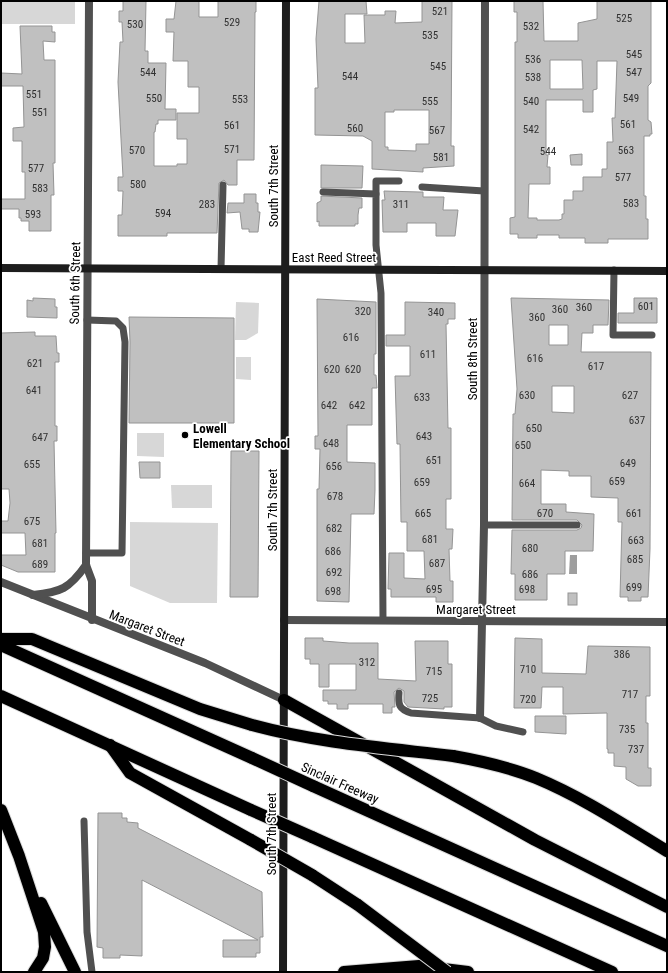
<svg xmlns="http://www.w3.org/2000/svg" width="668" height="973" font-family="'Roboto Condensed',sans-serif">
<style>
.green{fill:#d7d7d7}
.water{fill:#9e9e9e}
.building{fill:#c0c0c0;stroke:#949494;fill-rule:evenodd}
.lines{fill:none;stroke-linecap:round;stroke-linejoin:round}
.highway-casing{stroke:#dbdbdb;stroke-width:14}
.lane{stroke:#505050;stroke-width:7}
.street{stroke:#505050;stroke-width:8}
.secondary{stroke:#1d1d1d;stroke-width:8}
.highway{stroke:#000;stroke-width:12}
.highway-bridge-casing{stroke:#dbdbdb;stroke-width:14;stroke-linecap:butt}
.highway-bridge{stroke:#000;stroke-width:12}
.poi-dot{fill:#000;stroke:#fff;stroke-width:1.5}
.labels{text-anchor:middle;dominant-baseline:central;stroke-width:3.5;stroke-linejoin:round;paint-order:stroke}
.number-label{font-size:11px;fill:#303030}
.street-label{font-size:13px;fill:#000;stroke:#fff}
.poi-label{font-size:13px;font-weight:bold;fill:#000;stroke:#fff;text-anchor:start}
</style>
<rect width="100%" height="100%" fill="#fff"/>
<!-- green -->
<g class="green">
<rect x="1" y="1" width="74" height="23"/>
<polygon points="236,302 259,303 258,333 246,340 235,340"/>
<polygon points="236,357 251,357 251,380 236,379"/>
<polygon points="137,433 164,433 164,457 137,456"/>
<polygon points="171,485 212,485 212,508 172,508"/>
<polygon points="130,522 218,523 217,603 170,603 130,586"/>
</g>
<!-- water -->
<polygon class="water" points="570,555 577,555 577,574 569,574"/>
<!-- building -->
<g class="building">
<polygon points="123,1 146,1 145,51 148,51 148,63 166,63 165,109 176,109 176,120 158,120 158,124 156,124 155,132 154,132 154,166 177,166 177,164 187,164 187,139 177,139 177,113 199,113 199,87 188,87 188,61 173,61 174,32 166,32 166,19 174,19 176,1 199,1 199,17 218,17 218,1 256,1 256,12 255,12 254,160 237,160 237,185 228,185 224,180 219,183 217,233 167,233 167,236 118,236 118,215 122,215 123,191 118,191 118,177 123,177 118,82 120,42 123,42 122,22 119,22 119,11 123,11"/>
<path d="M319,1H366L367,14H345V43H365L364,15H385V11H396L395,23L422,22V1H452L451,146H454V166L423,168V172L372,169V141L363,136L315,135V88H318L316,39ZM394,110H429V144H416V151L388,150V147H385V112H394Z"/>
<path d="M514,1H543L544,41H578V23L597,19V1H651V83L648,86V120L651,122L652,134H650V136H644V196H646V219H648V239H608V243H585V238H559V235H537V238H518V234H510V218L515,217V42H517V12H514ZM550,60H582L583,89H550ZM597,61H617L615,118H612L613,142H607V169H602V177H583V191H573V200H564V214H562V219L559,220H537V218H528L529,184H550V167H547L548,155H546V100H583V112H593V90L597,89Z"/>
<polygon points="20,26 52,26 52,32 55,32 55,42 43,41 44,60 55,60 55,163 53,163 54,195 51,195 51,231 29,231 29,221 21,221 21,218 19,218 19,209 1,209 1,199 25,199 25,172 22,172 22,141 13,141 13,128 24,127 23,86 1,86 1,73 22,74"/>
<polygon points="582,154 582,165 571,165 570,155"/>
<polygon points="321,165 363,166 362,188 321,188"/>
<polygon points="384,191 420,192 423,192 423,197 444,197 443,210 458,210 455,236 436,236 436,223 407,223 407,232 383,232 382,200 385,200"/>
<polygon points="244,194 256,194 256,203 258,203 258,212 260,212 258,232 249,232 249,229 242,229 240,212 227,213 228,203 244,203"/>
<polygon points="321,196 362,198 362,208 359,208 358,215 358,224 355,224 355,226 319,226 319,221 317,222 317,203 321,201"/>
<polygon points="33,298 55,299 55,307 57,307 57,318 27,317 27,300 33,301"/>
<path d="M511,298L609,300L608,325H593V333H582L581,352H651L650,549L648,597H641V601H628V597H620L622,522H618V498L591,497V476H569V471L541,470V504H566V512L594,514L593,551H565V574H547V600H515V574H511L512,530H577L581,528L582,525L577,520H512L513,414H515L517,389ZM549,325H568V345H549ZM552,386H574V413L552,412Z"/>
<polygon points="634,298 657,298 657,323 618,323 618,313 634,313"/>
<polygon points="317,299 376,302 376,354 374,354 374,375 376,375 377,388 372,388 372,425 347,425 347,462 375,463 375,490 374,514 351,514 349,602 317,601 317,489 319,489 320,449 315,449 315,436 318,436"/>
<polygon points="405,302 455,303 455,319 448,319 448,324 446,324 448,428 451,428 451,499 446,499 446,529 453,529 452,549 449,549 450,581 453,581 453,602 436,602 436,597 391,597 391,589 388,589 389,553 404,553 404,578 425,579 424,551 407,551 407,522 401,522 400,444 397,444 395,376 410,376 410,346 386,346 386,335 405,335"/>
<polygon points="129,317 234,318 234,423 129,423 130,342"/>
<polygon points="35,332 35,336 56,336 57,353 59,353 59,362 55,362 55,426 57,426 57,441 54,441 56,533 55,533 55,572 18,572 1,565 1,555 26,555 25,533 1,533 1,521 8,521 10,503 9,489 1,489 1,333"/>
<polygon points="231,451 259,451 258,597 230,597"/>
<polygon points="139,462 160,462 160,478 140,478"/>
<rect x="568" y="593" width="9" height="12"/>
<polygon points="305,638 323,638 323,641 349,643 378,643 378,679 416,681 415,641 448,641 448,664 452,664 452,707 444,707 444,709 408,707 404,702 404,691 399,688 394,692 395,707 392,707 392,713 383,713 383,704 348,704 348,709 337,709 337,704 328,704 328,701 323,701 323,690 356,690 356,664 329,664 329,687 319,687 319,664 310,664 310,659 305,659"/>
<polygon points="515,638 542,639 542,673 586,674 588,646 650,647 650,696 646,696 646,723 648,723 648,768 651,768 651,786 638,786 626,779 626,767 614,766 614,753 608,753 608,749 607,749 607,713 563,714 563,687 542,687 541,708 514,708"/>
<polygon points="535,716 566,716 566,734 535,732"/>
<polygon points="98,813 122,813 122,818 127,818 127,822 138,823 138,828 262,892 263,937 260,937 260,953 256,953 256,957 223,957 223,940 258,940 142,880 142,956 120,955 120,958 103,958 103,948 97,947"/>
</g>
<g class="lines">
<defs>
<g id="highway">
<polyline points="1,639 32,639 200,709 252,725"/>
<polyline points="1,645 252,758"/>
<polyline points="1,696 251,810"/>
<polyline points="284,700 535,840 667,907"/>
<polyline points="110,745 130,773 251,840"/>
<path d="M453,756C481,761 509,767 536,778C582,797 624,825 667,851"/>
<polyline points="313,786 667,946"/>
<polyline points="1,810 19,856 44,932 45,947 43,958 34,972"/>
<polyline points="312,837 612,972"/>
<polyline points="312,875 358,905"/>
<polyline points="41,903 75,972"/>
<polyline points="344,972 419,966 468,972"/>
</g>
</defs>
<!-- highway casing -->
<use href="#highway" class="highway-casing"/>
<!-- lane -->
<g class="lane">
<polyline points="422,187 484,191"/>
<polyline points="323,192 376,194 376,245 381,293 383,620"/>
<polyline points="376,194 376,181 399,181"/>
<polyline points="221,269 223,185"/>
<polyline points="614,270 613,335 652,335"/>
<polyline points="484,525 577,525"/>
<polyline points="86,553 122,553 125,342 123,328 116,321 87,320"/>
<path d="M399,693C398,705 399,709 411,713L480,718L496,726L523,732"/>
<polyline points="84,821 87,932 92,972"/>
</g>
<!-- street -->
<g class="street">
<polyline points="89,1 86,565 92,581 92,620"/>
<polyline points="1,582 205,663 284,700"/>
<path d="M33,595C61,592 69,589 86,565"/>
<polyline points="284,620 667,622"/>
<polyline points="480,718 484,525 485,1"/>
</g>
<!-- secondary -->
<g class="secondary">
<polyline points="1,268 667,271"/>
<polyline points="283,972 286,1"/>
</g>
<!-- highway -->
<use href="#highway" class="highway"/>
<defs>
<g id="highway-bridge">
<path d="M252,725C318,743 386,748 453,756"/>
<polyline points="252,758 313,786"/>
<polyline points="251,810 312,837"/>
<polyline points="251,840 312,875"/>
<polyline points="358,905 447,972"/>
</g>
</defs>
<!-- highway-bridge casing -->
<use href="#highway-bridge" class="highway-bridge-casing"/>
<!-- highway-bridge -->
<use href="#highway-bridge" class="highway-bridge"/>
</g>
<!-- markers -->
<circle class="poi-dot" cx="185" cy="435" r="4"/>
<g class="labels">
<!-- number labels -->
<g class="number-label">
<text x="440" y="11">521</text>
<text x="624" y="18">525</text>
<text x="232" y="22">529</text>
<text x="135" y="24">530</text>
<text x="531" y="26">532</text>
<text x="430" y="35">535</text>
<text x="634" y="54">545</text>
<text x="533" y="59">536</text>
<text x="438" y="66">545</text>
<text x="148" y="72">544</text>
<text x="634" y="72">547</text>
<text x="350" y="76">544</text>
<text x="533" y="77">538</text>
<text x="34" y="94">551</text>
<text x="154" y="98">550</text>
<text x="631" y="98">549</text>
<text x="240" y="99">553</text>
<text x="430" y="101">555</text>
<text x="531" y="101">540</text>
<text x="40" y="112">551</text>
<text x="628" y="124">561</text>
<text x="232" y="125">561</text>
<text x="355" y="128">560</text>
<text x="531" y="129">542</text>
<text x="437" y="130">567</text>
<text x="232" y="149">571</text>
<text x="137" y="150">570</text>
<text x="626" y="150">563</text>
<text x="548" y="151">544</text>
<text x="441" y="157">581</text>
<text x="36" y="168">577</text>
<text x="623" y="177">577</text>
<text x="138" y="184">580</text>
<text x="40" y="188">583</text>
<text x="631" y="203">583</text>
<text x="207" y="204">283</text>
<text x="401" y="204">311</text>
<text x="163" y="213">594</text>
<text x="33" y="214">593</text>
<text x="646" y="306">601</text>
<text x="584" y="307">360</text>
<text x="560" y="309">360</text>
<text x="363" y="311">320</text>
<text x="436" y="312">340</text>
<text x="537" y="317">360</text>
<text x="351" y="337">616</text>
<text x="428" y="354">611</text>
<text x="535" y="358">616</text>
<text x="35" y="363">621</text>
<text x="596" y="366">617</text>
<text x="332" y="369">620</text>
<text x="353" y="369">620</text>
<text x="34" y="390">641</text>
<text x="527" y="395">630</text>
<text x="630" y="395">627</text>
<text x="422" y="397">633</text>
<text x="329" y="405">642</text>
<text x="357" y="405">642</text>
<text x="637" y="420">637</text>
<text x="534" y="428">650</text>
<text x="424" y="436">643</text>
<text x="40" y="437">647</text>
<text x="331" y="443">648</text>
<text x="523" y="445">650</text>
<text x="434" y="460">651</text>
<text x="628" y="463">649</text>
<text x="32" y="464">655</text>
<text x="334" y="466">656</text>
<text x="617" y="481">659</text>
<text x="422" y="482">659</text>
<text x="527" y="483">664</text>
<text x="335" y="496">678</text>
<text x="423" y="513">665</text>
<text x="545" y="513">670</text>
<text x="634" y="513">661</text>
<text x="32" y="521">675</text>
<text x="334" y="528">682</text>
<text x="430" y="539">681</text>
<text x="636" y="540">663</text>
<text x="40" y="543">681</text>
<text x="530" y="548">680</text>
<text x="333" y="551">686</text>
<text x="635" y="559">685</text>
<text x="437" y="563">687</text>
<text x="40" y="564">689</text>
<text x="334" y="572">692</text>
<text x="530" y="574">686</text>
<text x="634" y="587">699</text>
<text x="434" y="589">695</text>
<text x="527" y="589">698</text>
<text x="333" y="591">698</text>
<text x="622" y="654">386</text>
<text x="367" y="662">312</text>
<text x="528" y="669">710</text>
<text x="434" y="671">715</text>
<text x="630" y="694">717</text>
<text x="430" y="698">725</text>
<text x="528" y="699">720</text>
<text x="627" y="729">735</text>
<text x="636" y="749">737</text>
</g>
<!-- street labels -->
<g class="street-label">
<text transform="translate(273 186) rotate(-90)">South 7th Street</text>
<text x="334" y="257">East Reed Street</text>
<text transform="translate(75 283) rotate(-89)">South 6th Street</text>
<text transform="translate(472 359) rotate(-90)">South 8th Street</text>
<text transform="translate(272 510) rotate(-90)">South 7th Street</text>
<text x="476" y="609">Margaret Street</text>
<text transform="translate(147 628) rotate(21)">Margaret Street</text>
<text transform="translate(340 783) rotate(24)">Sinclair Freeway</text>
<text transform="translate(271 834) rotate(-90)">South 7th Street</text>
</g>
<!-- poi labels -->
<g class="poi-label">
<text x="193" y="428">Lowell<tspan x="193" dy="15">Elementary School</tspan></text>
</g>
</g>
<!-- border -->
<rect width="668" height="973" fill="none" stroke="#000000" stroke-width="4"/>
</svg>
